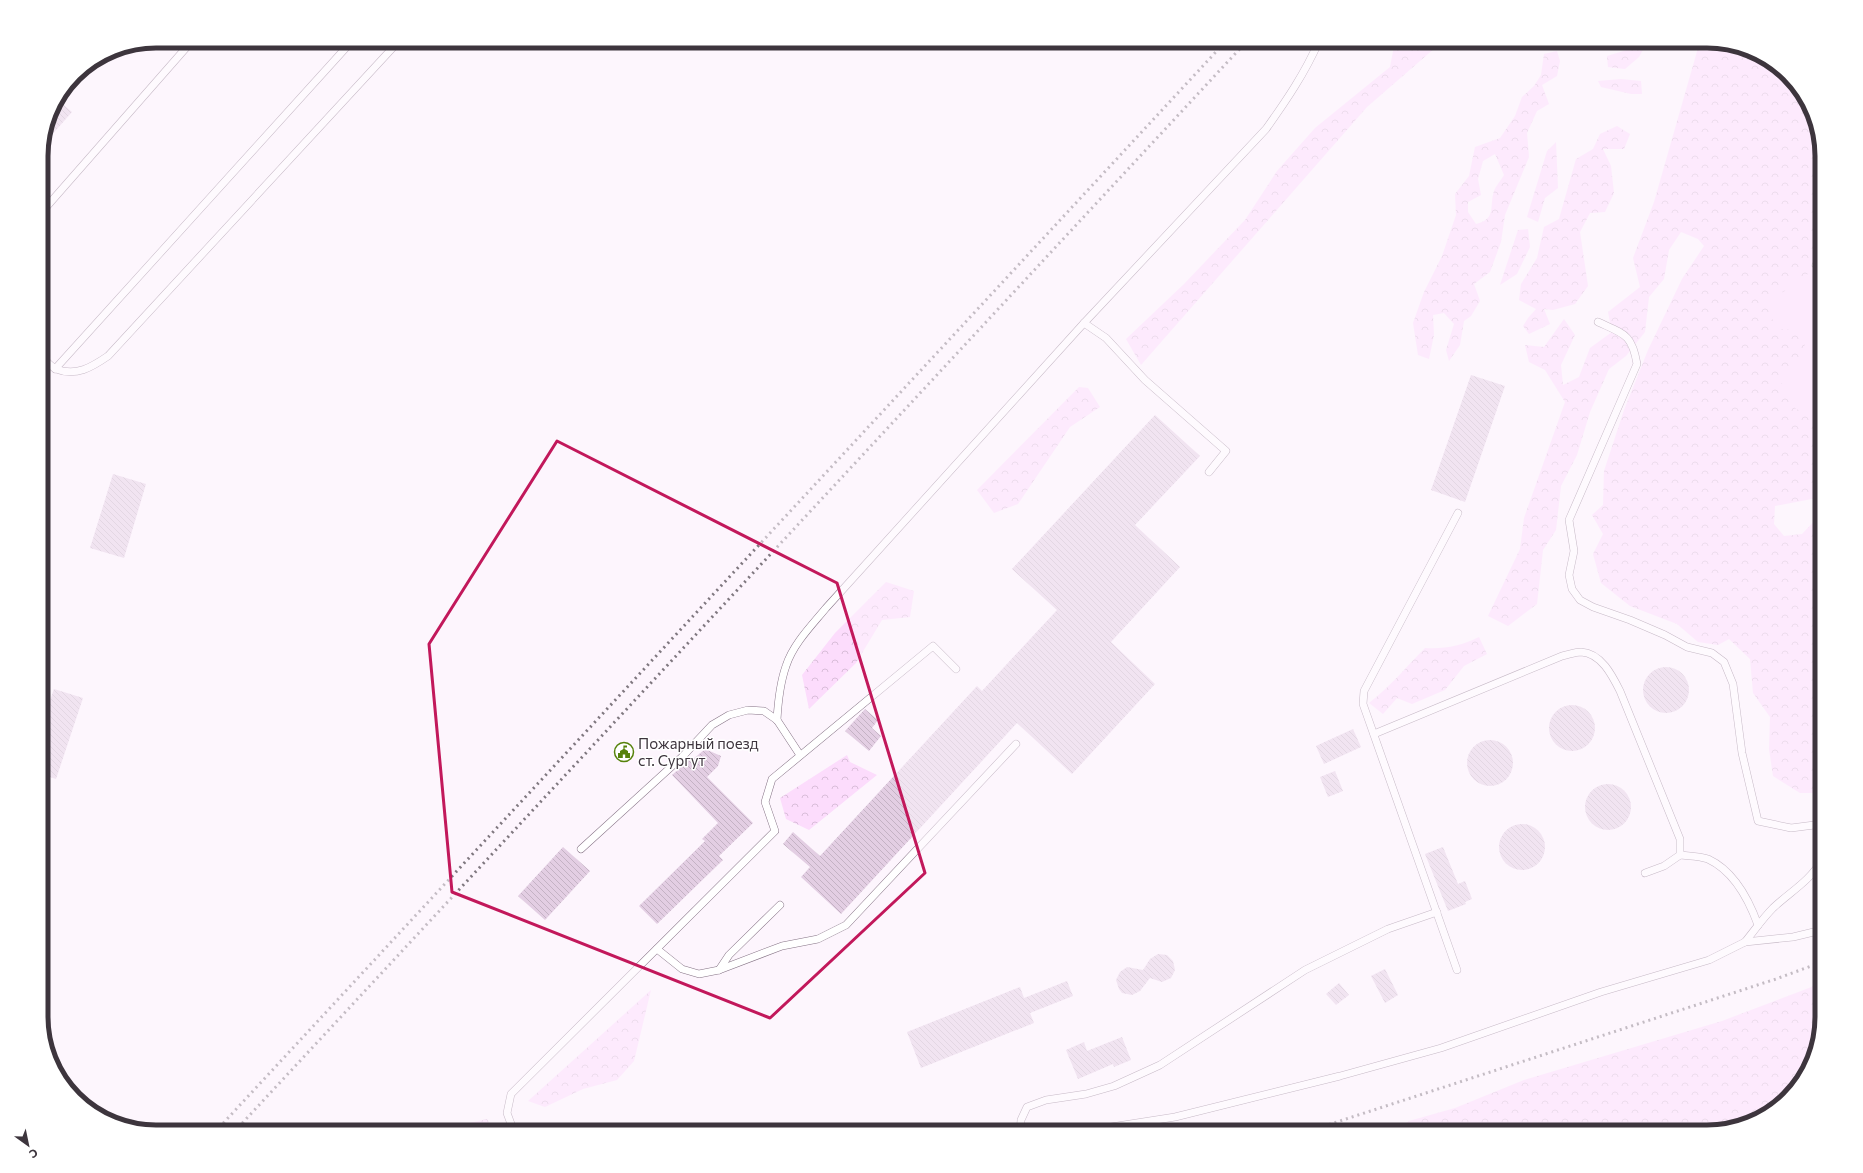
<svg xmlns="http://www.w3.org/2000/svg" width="1863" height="1173" font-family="Commissioner,sans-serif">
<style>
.green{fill:#fcdcfc}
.forest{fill:url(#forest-crowns);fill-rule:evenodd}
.building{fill:url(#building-back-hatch)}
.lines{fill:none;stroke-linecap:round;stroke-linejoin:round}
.lane-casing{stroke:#857285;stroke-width:8}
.lane{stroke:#fff;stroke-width:7}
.rail{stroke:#7f777f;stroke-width:3;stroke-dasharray:2 4;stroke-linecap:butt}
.marked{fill:none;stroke:#c2185b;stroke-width:3;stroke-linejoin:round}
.labels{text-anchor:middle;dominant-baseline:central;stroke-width:3;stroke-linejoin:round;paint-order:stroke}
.poi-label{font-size:15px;fill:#3d353d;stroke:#fff;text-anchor:start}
.rim{fill:none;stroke:#3d353d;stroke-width:5}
</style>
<defs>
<pattern id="forest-crowns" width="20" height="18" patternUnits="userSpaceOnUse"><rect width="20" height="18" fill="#fcdcfc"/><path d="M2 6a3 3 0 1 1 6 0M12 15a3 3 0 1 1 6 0" fill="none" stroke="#d9bdd9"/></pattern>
<pattern id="building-back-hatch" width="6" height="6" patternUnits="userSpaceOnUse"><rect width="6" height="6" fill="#e3cee3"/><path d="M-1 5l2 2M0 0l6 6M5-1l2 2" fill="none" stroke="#c4b2c4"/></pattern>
</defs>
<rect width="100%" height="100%" fill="#fdf5fd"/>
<!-- green -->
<polygon class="green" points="1822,196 1822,470 1742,310"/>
<!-- forest -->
<g class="forest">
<polygon points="1395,41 1443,41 1367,107 1141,365 1126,339 1184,284 1245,220 1277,171 1315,128 1390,67"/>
<polygon points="1631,41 1648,41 1639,57 1625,69 1608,67 1607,56 1630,49"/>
<path d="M1700,41H1707L1771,60L1807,99L1822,155V279L1814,272L1786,282L1785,291L1768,299L1771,317L1778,329L1796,330L1805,344L1800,362L1781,379C1783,390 1789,406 1800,411C1808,416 1815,416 1822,423V497L1775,506L1774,524L1784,536L1802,534L1822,513V793H1800L1773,776L1769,749L1770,717L1753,693L1750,659L1729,639L1718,645L1698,642L1677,624L1630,606L1601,583L1593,554L1603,534L1592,515L1603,505L1604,471L1624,410L1648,350L1682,279L1704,246L1698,239L1681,232L1669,250L1664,279L1649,297L1645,332L1626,356L1609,369L1590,412L1577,455L1561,486L1556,530L1543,550L1537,604L1508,626L1488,616L1520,549L1524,518L1565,402L1545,370L1529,362L1525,345L1544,347L1564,319L1575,335L1561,365L1563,385L1579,377L1590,348L1612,332L1608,312L1640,287L1633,258L1654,202Z"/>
<path d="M1557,51L1560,61L1557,76L1542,85L1549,104L1537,111L1527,133L1529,157L1505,215L1501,242L1490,272L1474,284L1480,301L1471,316L1464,321L1460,345L1449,361L1446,350L1454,324L1444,313L1433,315L1434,335L1429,359L1418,355L1413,323L1424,292L1442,256L1456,215L1455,194L1469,176L1475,147L1500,138L1515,116L1522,97L1534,86L1541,75L1544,54ZM1495,154L1504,175C1501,180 1496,186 1494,191C1489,206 1497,219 1476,224L1468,212V202L1481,195L1478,179L1483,161Z"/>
<polygon points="1621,79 1641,81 1642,94 1631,94 1601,87 1598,81"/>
<polygon points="1617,126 1630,134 1624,149 1603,149 1611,166 1614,193 1605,212 1590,213 1580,232 1588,286 1575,304 1553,310 1544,309 1550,324 1529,334 1523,326 1528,318 1536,309 1519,300 1521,284 1537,258 1544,227 1559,219 1576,159 1593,149 1600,134"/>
<polygon points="1556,142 1558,188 1545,198 1538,222 1527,217 1547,151"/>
<polygon points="1528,229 1530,247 1517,274 1500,285 1518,230"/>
<polygon points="1079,387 1088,388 1100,407 1070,427 1018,504 994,513 977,490"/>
<polygon points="886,582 914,591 910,617 882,620 856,663 809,709 802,675 835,633"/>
<path d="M1479,637L1487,654L1464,666L1445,690L1412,704L1397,698L1383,714L1369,703C1390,687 1406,667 1425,648C1446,649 1461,646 1479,637Z"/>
<polygon points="847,755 850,762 877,775 809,830 786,819 780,798"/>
<polygon points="1822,983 1822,1018 1803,1081 1764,1117 1708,1132 1390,1132 1396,1132 1409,1121 1455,1108 1524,1080 1722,1021"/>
<polygon points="651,990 634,1061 617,1080 583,1089 545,1107 528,1101"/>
<polygon points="487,1119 494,1130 458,1132 470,1123"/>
</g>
<!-- building -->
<g class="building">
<polygon points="58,100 72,112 42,146 50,112"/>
<polygon points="1471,375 1505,386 1465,502 1431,490"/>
<polygon points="1155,415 1200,456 1135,525 1180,567 1111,642 1155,684 1072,774 1017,723 841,914 801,877 810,867 783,844 793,832 820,856 977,686 982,691 1057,610 1012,569"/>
<polygon points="113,474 146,484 124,558 90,548"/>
<circle cx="1666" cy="690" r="23"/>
<polygon points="54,689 83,698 56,779 41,774 41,726"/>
<circle cx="1572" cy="728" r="23"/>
<polygon points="865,709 878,720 872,728 881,736 869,751 845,731"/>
<polygon points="1353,729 1361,747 1324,764 1316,746"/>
<circle cx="1490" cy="763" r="23"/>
<polygon points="705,749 721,756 718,766 707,777 753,823 719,856 723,860 657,924 639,906 705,841 702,839 718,823 672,775 690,759 691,761"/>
<polygon points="1335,771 1343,791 1328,797 1320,777"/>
<circle cx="1608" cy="807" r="23"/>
<circle cx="1522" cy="847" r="23"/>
<polygon points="563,847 590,871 545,920 518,896"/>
<polygon points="1443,847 1458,884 1465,881 1472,899 1465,902 1466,904 1448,911 1425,854"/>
<polygon points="1158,954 1167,955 1173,961 1175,970 1171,978 1162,982 1150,978 1140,991 1132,995 1122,993 1119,989 1116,980 1120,972 1127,967 1143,970 1150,959"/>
<polygon points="1385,969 1398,995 1385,1003 1371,976"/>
<polygon points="1067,981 1073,996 1030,1013 1034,1023 921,1068 907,1032 1020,987 1024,998"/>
<polygon points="1339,983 1349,995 1336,1005 1326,994"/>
<polygon points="1122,1037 1131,1060 1114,1067 1113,1064 1078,1079 1066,1050 1084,1042 1087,1051"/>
</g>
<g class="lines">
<defs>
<g id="lane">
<polyline points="41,213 192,41"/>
<polyline points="1816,265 1822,270"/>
<path d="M1598,322C1624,334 1632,334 1637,364L1569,520L1574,551L1569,575L1572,589L1580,600L1593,607L1630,620L1665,635L1687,647L1712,653L1724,662L1733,684L1742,753L1758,821L1791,828L1822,824"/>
<polyline points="1084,323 1106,338 1145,380 1226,451 1209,472"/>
<path d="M41,357C46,360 51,367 56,369C76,377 92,367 108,356L399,41"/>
<polyline points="55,369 352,41"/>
<path d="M777,720C778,702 780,683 786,666C793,644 812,625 826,608L1084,323L1266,129C1286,101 1305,73 1319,41"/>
<path d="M1374,734L1562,656C1568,655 1575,652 1581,652C1601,653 1612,675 1620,691L1680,839V855L1664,866L1645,873"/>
<polyline points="581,849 682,757 712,725 729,715 748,710 764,711 777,720 800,755"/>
<path d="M1680,855C1688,856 1700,856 1708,859C1734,871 1749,900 1758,925"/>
<path d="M1745,942C1754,931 1763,918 1773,908C1790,892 1810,881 1822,860"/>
<polyline points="657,949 682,969 699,974 719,970 782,946 818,939 846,925 1016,744"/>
<polyline points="719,970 729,955 780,905"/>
<polyline points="1457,970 1363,704 1364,691 1458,513"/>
<polyline points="514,1132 507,1113 511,1094 775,831 765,802 772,779 933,646 956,669"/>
<polyline points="1020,1132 1021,1120 1027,1107 1046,1100 1086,1094 1114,1086 1160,1065 1305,970 1388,929 1437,912"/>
<polyline points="1079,1132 1175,1117 1340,1076 1441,1048 1601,992 1709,960 1745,942 1793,937 1822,930"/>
</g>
</defs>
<!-- lane casing -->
<use href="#lane" class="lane-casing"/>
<!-- lane -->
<use href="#lane" class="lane"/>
<!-- rail -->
<g class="rail">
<polyline points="215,1132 1226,41"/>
<polyline points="234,1132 1247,41"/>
<polyline points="1306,1132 1776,979 1822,962"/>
</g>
</g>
<!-- marked area -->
<path d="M0 0H1863V1173H0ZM557,441L837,583L925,873L770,1018L452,892L429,644Z" fill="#fdf5fd" fill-opacity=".55" fill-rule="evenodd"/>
<path class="marked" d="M557,441L837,583L925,873L770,1018L452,892L429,644Z"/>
<!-- icons -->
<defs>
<symbol id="civic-ring" viewBox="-11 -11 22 22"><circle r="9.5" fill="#fff" stroke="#56820b" stroke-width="1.5"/><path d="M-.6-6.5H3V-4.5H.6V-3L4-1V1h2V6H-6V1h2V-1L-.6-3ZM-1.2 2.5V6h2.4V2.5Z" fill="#56820b"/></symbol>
</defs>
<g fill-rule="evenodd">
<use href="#civic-ring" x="613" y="741" width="22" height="22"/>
</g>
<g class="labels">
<!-- poi labels -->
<g class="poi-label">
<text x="638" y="743">Пожарный поезд<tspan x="638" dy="17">ст. Сургут</tspan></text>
</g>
</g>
<!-- crop -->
<path d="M0 0H1863V1173H0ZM156 48H1707A108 108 0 0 1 1815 156V1017A108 108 0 0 1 1707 1125H156A108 108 0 0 1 48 1017V156A108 108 0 0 1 156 48Z" fill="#fff" fill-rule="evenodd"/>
<path class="rim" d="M156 48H1707A108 108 0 0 1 1815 156V1017A108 108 0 0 1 1707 1125H156A108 108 0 0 1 48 1017V156A108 108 0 0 1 156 48Z"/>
<!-- north arrow -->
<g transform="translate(28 1145) rotate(147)" stroke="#ffffff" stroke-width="3" paint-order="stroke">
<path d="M0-3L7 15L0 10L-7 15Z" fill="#3d353d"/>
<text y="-6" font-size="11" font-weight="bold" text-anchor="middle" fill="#3d353d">С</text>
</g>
</svg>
